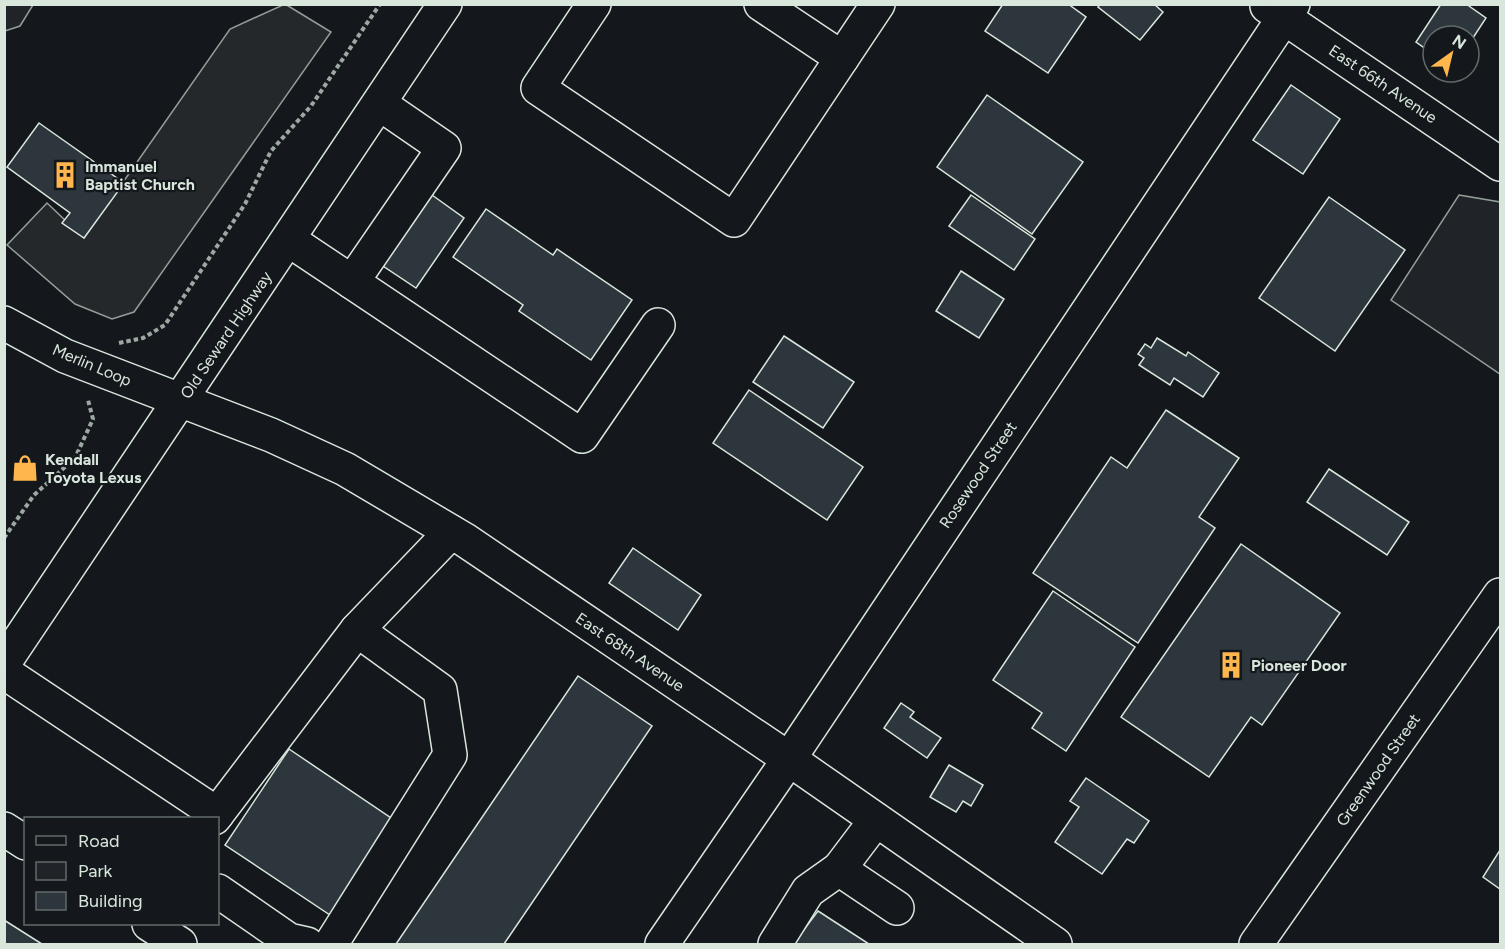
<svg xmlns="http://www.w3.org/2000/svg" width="1505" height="949" font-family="Figtree,sans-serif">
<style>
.green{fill:#202428;stroke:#939e99;stroke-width:1.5}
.parking{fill:#24282b;stroke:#939e99;stroke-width:1.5}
.building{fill:#2c363c;stroke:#d8e6dc;stroke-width:1.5}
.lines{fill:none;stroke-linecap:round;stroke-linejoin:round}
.minor-casing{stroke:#d8e6dc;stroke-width:36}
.major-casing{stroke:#d8e6dc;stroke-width:36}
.path{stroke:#9da8a2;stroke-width:4;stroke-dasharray:4.5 3;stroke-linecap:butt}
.minor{stroke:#14181c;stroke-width:33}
.major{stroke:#14181c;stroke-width:33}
.labels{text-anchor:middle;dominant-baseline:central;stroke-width:4.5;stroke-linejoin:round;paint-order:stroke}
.street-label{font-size:16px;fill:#d8e6dc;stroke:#14181c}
.poi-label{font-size:16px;font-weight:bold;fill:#d8e6dc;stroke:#14181c;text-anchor:start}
</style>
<rect width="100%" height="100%" fill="#14181c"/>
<!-- green -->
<g class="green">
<polygon points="4,5 5,4 33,5 20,26 5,31"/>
<polygon points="1459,195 1500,202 1500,374 1391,300"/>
</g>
<!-- parking -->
<polygon class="parking" points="285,4 331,32 134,312 112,319 75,304 7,245 47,203 84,238 230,29"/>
<!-- building -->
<g class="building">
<polygon points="1003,4 1068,4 1086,17 1048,73 985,31"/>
<polygon points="1100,4 1154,4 1163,12 1140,40 1098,7"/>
<polygon points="1441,4 1466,4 1486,18 1469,44 1469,36 1433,36 1433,54 1416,42"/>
<polygon points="1291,85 1340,119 1303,174 1253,140"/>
<polygon points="987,95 1083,162 1032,234 937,167"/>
<polygon points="39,123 124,183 84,238 62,223 70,213 7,167"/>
<polygon points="432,195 464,218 416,288 383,266"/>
<polygon points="971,195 1035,239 1014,270 949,226"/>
<polygon points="1329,197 1405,250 1335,351 1259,298"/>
<polygon points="486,209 553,255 557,249 632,300 591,360 519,311 523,305 453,257"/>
<polygon points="961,271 1004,299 979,338 936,311"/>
<polygon points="784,336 854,382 823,428 753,382"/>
<polygon points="1157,338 1186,356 1188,352 1219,373 1203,397 1174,378 1170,385 1139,365 1144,358 1138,354 1145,344 1151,348"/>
<polygon points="749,390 863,467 827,520 713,443"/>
<polygon points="1166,410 1239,458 1199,517 1215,528 1138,643 1033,573 1111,457 1127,468"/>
<polygon points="1329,469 1409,522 1387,555 1307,502"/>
<polygon points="1241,544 1340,613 1262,725 1251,717 1209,777 1121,717"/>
<polygon points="633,548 701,595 678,630 609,583"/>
<polygon points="1053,591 1135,647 1066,751 1032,728 1042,713 993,680"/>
<polygon points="578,676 652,726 504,944 396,944"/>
<polygon points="901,703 914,712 910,717 941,738 927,758 884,728"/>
<polygon points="289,749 394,820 330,915 225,845"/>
<polygon points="949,765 983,785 971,806 963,801 956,812 930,797"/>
<polygon points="1086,778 1149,821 1134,843 1127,839 1102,874 1055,842 1079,807 1070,801"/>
<polygon points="1500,850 1500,889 1483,877"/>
<polygon points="818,911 869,944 793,944"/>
<polygon points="4,920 42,944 4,944"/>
</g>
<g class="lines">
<defs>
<g id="minor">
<polyline points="594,4 538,88 734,220 878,4"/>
<polyline points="761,4 842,58"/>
<polyline points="1267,6 1500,164"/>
<polyline points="289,240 352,282 444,148 380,104"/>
<polyline points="352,282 582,436 658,325"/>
<polyline points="4,323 65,356 271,435 345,469 465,540 789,759 1055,944"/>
<polyline points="4,672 217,814"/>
<polyline points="214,818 357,630 451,532"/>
<polyline points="876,820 839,869 897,908"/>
<polyline points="4,829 26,843"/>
<polyline points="218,891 289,940 307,944"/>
<polyline points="149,924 180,944"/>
<polyline points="331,944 450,755 440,690 357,630"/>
<polyline points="662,944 789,759 1293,4"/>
<polyline points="775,944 808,891 839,869"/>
<polyline points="1256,944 1500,595"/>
</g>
<polyline id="major" points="4,663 445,4"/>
</defs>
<!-- minor casing -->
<use href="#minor" class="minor-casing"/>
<!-- major casing -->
<use href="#major" class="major-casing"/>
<!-- path -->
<g class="path">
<polyline points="119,343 143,338 165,325 245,204 271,151 311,106 380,4"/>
<polyline points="4,538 34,495 75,458 93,419 88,400"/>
</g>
<!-- minor -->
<use href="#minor" class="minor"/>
<!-- major -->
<use href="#major" class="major"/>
</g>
<!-- icons -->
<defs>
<symbol id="building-bare" viewBox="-9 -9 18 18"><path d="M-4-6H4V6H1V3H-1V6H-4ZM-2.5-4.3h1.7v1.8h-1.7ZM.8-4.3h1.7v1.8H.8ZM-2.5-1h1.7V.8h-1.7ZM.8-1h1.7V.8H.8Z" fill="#ffb74d" stroke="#14181c" stroke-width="2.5" paint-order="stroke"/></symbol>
<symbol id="shop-bare" viewBox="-9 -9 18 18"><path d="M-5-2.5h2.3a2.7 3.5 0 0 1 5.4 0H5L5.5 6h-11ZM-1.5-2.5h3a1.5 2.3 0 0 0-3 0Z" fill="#ffb74d" stroke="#14181c" stroke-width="2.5" paint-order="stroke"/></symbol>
</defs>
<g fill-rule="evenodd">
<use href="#building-bare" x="46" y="156" width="38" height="38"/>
<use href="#shop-bare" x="6" y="449" width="38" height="38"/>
<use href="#building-bare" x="1212" y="646" width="38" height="38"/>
</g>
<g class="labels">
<!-- street labels -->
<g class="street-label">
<text transform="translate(1383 84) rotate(34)">East 66th Avenue</text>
<text transform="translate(226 335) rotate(-56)">Old Seward Highway</text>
<text transform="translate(92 365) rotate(23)">Merlin Loop</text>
<text transform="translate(978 475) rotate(-56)">Rosewood Street</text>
<text transform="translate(630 652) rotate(34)">East 68th Avenue</text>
<text transform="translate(1378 770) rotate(-55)">Greenwood Street</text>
</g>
<!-- poi labels -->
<g class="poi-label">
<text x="85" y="166">Immanuel<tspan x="85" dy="18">Baptist Church</tspan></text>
<text x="45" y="459">Kendall<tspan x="45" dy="18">Toyota Lexus</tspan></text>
<text x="1251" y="665">Pioneer Door</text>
</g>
</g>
<!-- border -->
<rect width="1505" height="949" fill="none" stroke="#d8e6dc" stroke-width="12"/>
<!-- legend -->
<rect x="24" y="817" width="195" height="108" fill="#14181c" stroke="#626a69" stroke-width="1.5"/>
<rect x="36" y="836" width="30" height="9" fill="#14181c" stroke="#626a69" stroke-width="1.5"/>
<text x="78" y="847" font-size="18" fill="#d8e6dc">Road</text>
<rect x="36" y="862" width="30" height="18" fill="#202428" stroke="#626a69" stroke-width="1.5"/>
<text x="78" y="877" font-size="18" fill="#d8e6dc">Park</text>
<rect x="36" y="892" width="30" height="18" fill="#2c363c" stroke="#626a69" stroke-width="1.5"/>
<text x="78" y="907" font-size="18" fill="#d8e6dc">Building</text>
<!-- north arrow -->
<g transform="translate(1451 54) rotate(34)"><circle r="28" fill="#14181c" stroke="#626a69" stroke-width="1.5"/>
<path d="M0-4.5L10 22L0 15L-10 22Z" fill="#ffb74d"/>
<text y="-9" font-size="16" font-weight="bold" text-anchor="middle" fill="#d8e6dc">N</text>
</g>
</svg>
